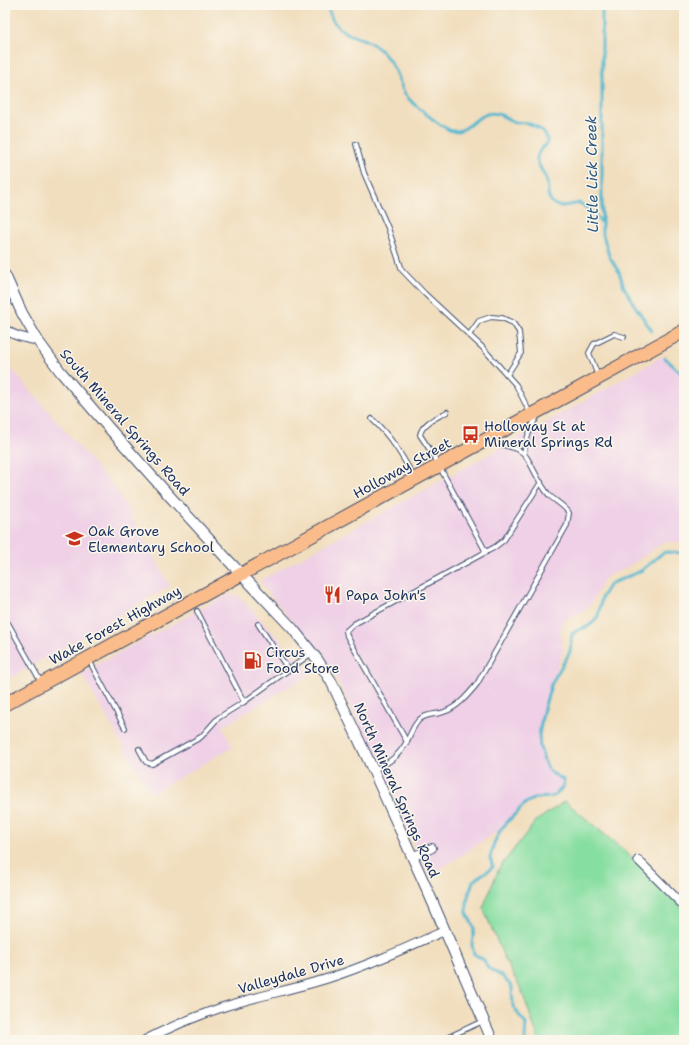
<svg xmlns="http://www.w3.org/2000/svg" width="689" height="1045" font-family="'Shantell Sans',sans-serif">
<style>
.built{fill:#efd0e6}
.green{fill:#87dea1;stroke:#518680}
.lines{fill:none;stroke-linecap:round;stroke-linejoin:round}
.stream{stroke:#50b6cf;stroke-width:3}
.service-casing{stroke:#3b496c;stroke-width:6}
.minor-casing{stroke:#3b496c;stroke-width:10}
.tertiary-casing{stroke:#3b496c;stroke-width:12}
.trunk-casing{stroke:#3b496c;stroke-width:15}
.service{stroke:#fff;stroke-width:4}
.minor{stroke:#fff;stroke-width:8}
.tertiary{stroke:#fff;stroke-width:10}
.trunk{stroke:#fabc8b;stroke-width:13}
.labels{text-anchor:middle;dominant-baseline:central;stroke-width:3;stroke-linejoin:round;paint-order:stroke}
.street-label{font-size:14px;fill:#1b2f5e;stroke:#fbf7ec}
.poi-label{font-size:14px;fill:#1b2f5e;stroke:#fbf7ec;text-anchor:start}
.water-label{font-size:15px;font-style:italic;fill:#2b5880;stroke:#fbf7ec}
</style>
<rect width="100%" height="100%" fill="#fbf7ec"/>
<filter id="ink" filterUnits="userSpaceOnUse"><feTurbulence type="fractalNoise" baseFrequency=".025" numOctaves="2"/><feDisplacementMap in="SourceGraphic" scale="8" xChannelSelector="R" yChannelSelector="G"/><feConvolveMatrix kernelMatrix="1 2 1 2 8 2 1 2 1" color-interpolation-filters="sRGB"/></filter>
<filter id="wash" filterUnits="userSpaceOnUse"><feTurbulence type="fractalNoise" baseFrequency=".012" numOctaves="4" result="noise"/><feDisplacementMap in="SourceGraphic" scale="16" xChannelSelector="R" yChannelSelector="G"/><feGaussianBlur stdDeviation="0.9" result="paint"/><feColorMatrix in="noise" values="0 0 0 0 0 0 0 0 0 0 0 0 0 0 0 0 0 1.4 0 .05"/><feComposite in="paint" operator="in"/></filter>
<g filter="url(#wash)">
<rect width="100%" height="100%" fill="#f1debe"/>
<!-- built -->
<g class="built">
<polygon points="663,356 684,373 684,541 680,542 664,542 631,565 609,575 603,581 592,602 587,609 566,619 562,625 560,633 563,650 543,712 539,735 540,747 544,761 551,772 564,780 563,787 556,794 552,797 535,798 526,803 515,814 501,829 428,877 379,762 333,672 259,581 528,433"/>
<polygon points="11,368 118,492 170,586 5,681 5,370"/>
<polygon points="229,594 238,596 312,673 222,727 233,747 151,794 81,673"/>
</g>
<!-- green -->
<polygon class="green" points="565,801 635,860 684,910 684,1040 539,1040 521,989 506,962 483,908 499,868 536,821"/>
<g class="lines">
<!-- stream -->
<g class="stream">
<path d="M327,5C329,11 330,17 334,22C343,35 355,35 367,41C375,45 383,52 388,59C396,69 399,83 405,94C410,102 444,130 453,131C466,133 475,117 487,114C498,111 505,118 515,122C519,123 523,122 527,123C535,125 549,133 547,143C546,146 543,146 541,149C539,152 536,157 537,160C537,164 541,167 542,171C544,174 546,178 547,182C548,186 548,190 548,194C552,212 567,205 580,203L590,210L602,223"/>
<polyline points="602,5 602,231 609,256 619,272 624,287 633,303 652,331"/>
<polyline points="665,358 679,371 684,378"/>
<polyline points="525,1040 526,1023 519,1015 513,1006 512,987 503,977 488,968 484,960 474,954 472,945 474,928 467,913 467,900 473,881 493,867 490,858 494,843 501,829 515,814 526,803 535,798 552,797 556,794 563,787 564,780 550,772 544,761 540,747 539,735 543,712 551,685 554,679 570,652 572,634 578,630 589,626 593,622 598,616 602,597 610,584 641,571 660,555 665,552 684,553"/>
</g>
</g>
</g>
<g filter="url(#ink)">
<g class="lines">
<defs>
<g id="service">
<polyline points="356,144 364,173 388,228 402,270 425,294 482,347 516,385 530,413"/>
<polyline points="469,335 479,321 491,317 502,318 513,323 519,332 521,353 507,375"/>
<polyline points="598,376 589,353 594,344 614,334 624,337"/>
<path d="M447,412C438,417 422,423 420,435L432,453L486,552"/>
<path d="M372,419C392,438 401,454 414,477"/>
<path d="M524,453C526,439 529,429 537,417"/>
<polyline points="197,611 244,702"/>
<polyline points="8,623 41,682"/>
<polyline points="258,624 288,669"/>
<polyline points="89,660 125,728"/>
<polyline points="407,742 347,636 346,631 354,624 495,547 504,540 541,482"/>
<polyline points="139,749 146,762 152,764 201,737 218,718 244,702 312,653"/>
<path d="M374,770C388,763 398,757 406,743C411,734 413,725 420,719C428,713 436,715 444,712C458,707 468,695 477,684L567,525L569,513C565,506 555,501 549,495C541,486 536,474 530,463C528,460 526,455 523,453C516,447 498,443 488,443"/>
<polyline points="442,1040 483,1021"/>
</g>
<g id="minor">
<path d="M5,329C15,337 25,338 38,341"/>
<polyline points="412,857 432,848"/>
<polyline points="638,860 684,906"/>
<path d="M145,1040C170,1027 197,1016 223,1007C258,996 294,989 329,978C369,965 406,948 444,931"/>
</g>
<polyline id="tertiary" points="5,275 22,313 38,341 60,371 108,427 165,491 227,559 293,629 317,659 331,681 373,770 430,896 492,1040"/>
<polyline id="trunk" points="5,704 684,331"/>
</defs>
<!-- service casing -->
<use href="#service" class="service-casing"/>
<!-- minor casing -->
<use href="#minor" class="minor-casing"/>
<!-- tertiary casing -->
<use href="#tertiary" class="tertiary-casing"/>
<!-- trunk casing -->
<use href="#trunk" class="trunk-casing"/>
<!-- service -->
<use href="#service" class="service"/>
<!-- minor -->
<use href="#minor" class="minor"/>
<!-- tertiary -->
<use href="#tertiary" class="tertiary"/>
<!-- trunk -->
<use href="#trunk" class="trunk"/>
</g>
</g>
<!-- icons -->
<defs>
<symbol id="bus-bare" viewBox="-9 -9 18 18"><path d="M-5-6H5V4H4V6H2V4H-2V6H-4V4H-5ZM-3.5-4V0h7V-4ZM-3.5 1.2v1.5H-2V1.2ZM2 1.2v1.5H3.5V1.2Z" fill="#c8321e" stroke="#fbf7ec" stroke-width="2.5" paint-order="stroke"/></symbol>
<symbol id="school-bare" viewBox="-9 -9 18 18"><path d="M0-5L7-2L0 1L-7-2ZM-4 1L0 2.5L4 1V4Q0 6-4 4Z" fill="#c8321e" stroke="#fbf7ec" stroke-width="2.5" paint-order="stroke"/></symbol>
<symbol id="restaurant-bare" viewBox="-9 -9 18 18"><path d="M-5-6h1v4h1v-4h1v4h1v-4h1v5L-1.5 .5V6h-2V.5L-5-1ZM5-6V6H3V1.5H1.5Q1.5-4 5-6Z" fill="#c8321e" stroke="#fbf7ec" stroke-width="2.5" paint-order="stroke"/></symbol>
<symbol id="fuel-bare" viewBox="-9 -9 18 18"><path d="M-5.5-6h7V0h2V4h1.3V-2.5L3-4.5l.8-.8L6-3V5H2.5V1h-1V6h-7ZM-4.2-4.7v3.2H.2V-4.7Z" fill="#c8321e" stroke="#fbf7ec" stroke-width="2.5" paint-order="stroke"/></symbol>
</defs>
<g fill-rule="evenodd">
<use href="#bus-bare" x="458" y="422" width="25" height="25"/>
<use href="#school-bare" x="62" y="526" width="25" height="25"/>
<use href="#restaurant-bare" x="320" y="582" width="25" height="25"/>
<use href="#fuel-bare" x="240" y="648" width="25" height="25"/>
</g>
<g class="labels">
<!-- street labels -->
<g class="street-label">
<text transform="translate(125 422) rotate(49)">South Mineral Springs Road</text>
<text transform="translate(402 468) rotate(-29)">Holloway Street</text>
<text transform="translate(115 625) rotate(-29)">Wake Forest Highway</text>
<text transform="translate(397 790) rotate(66)">North Mineral Springs Road</text>
<text transform="translate(291 974) rotate(-16)">Valleydale Drive</text>
</g>
<!-- poi labels -->
<g class="poi-label">
<text x="484" y="426">Holloway St at<tspan x="484" dy="16">Mineral Springs Rd</tspan></text>
<text x="88" y="531">Oak Grove<tspan x="88" dy="16">Elementary School</tspan></text>
<text x="346" y="595">Papa John's</text>
<text x="266" y="652">Circus<tspan x="266" dy="16">Food Store</tspan></text>
</g>
<!-- water labels -->
<g class="water-label">
<text transform="translate(592 174) rotate(-91)">Little Lick Creek</text>
</g>
</g>
<!-- margin -->
<rect width="689" height="1045" fill="none" stroke="#fbf7ec" stroke-width="20"/>
</svg>
